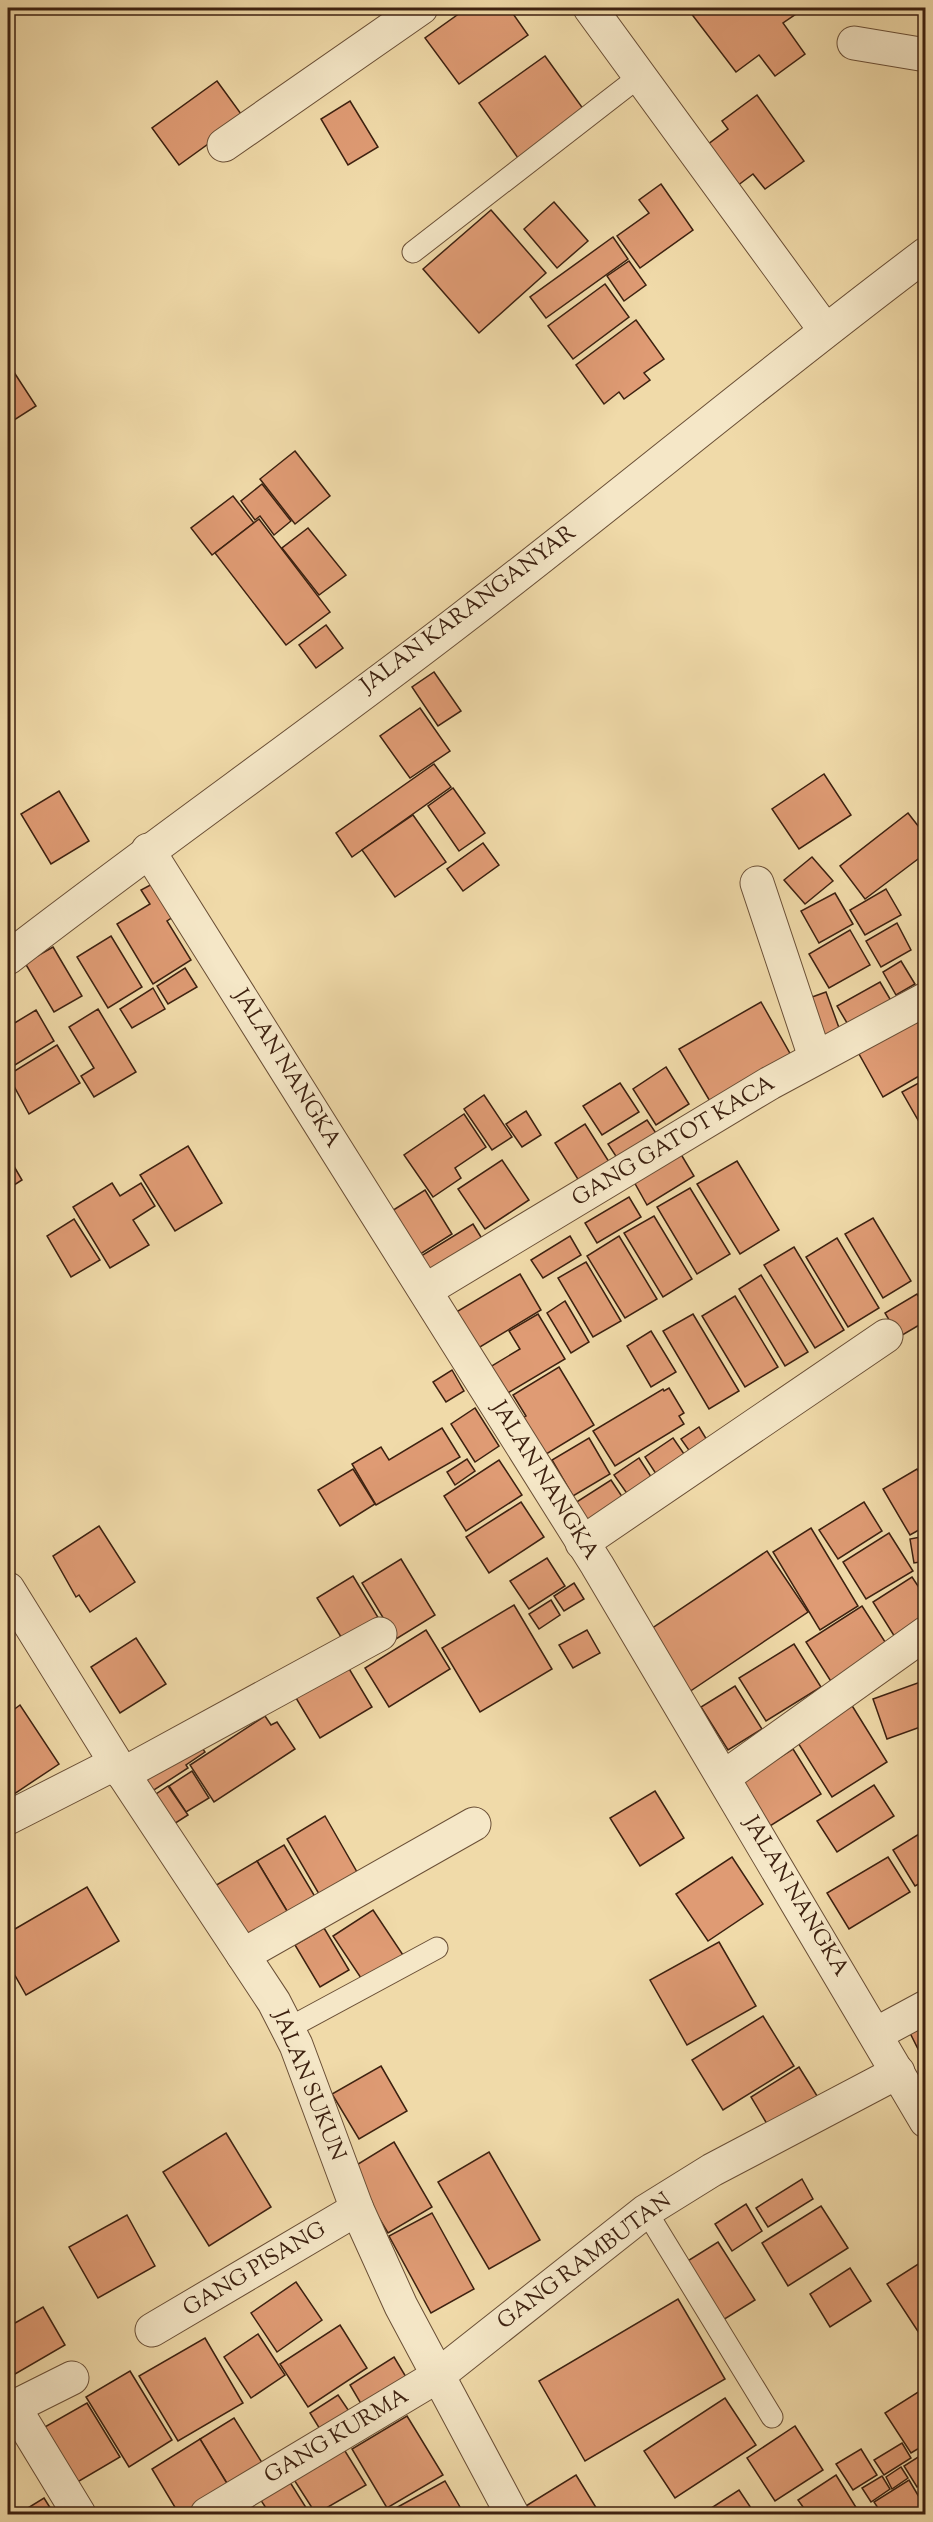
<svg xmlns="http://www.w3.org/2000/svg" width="933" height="2522" font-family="'Sorts Mill Goudy',serif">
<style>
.building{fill:#df9b74;stroke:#3d2110;stroke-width:1.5}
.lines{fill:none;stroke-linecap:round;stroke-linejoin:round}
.lane-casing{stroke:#6a4f36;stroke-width:23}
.street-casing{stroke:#6a4f36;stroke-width:35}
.lane{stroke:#f5e7c7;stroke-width:21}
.street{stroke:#f5e7c7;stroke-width:33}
.labels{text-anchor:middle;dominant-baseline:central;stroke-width:5;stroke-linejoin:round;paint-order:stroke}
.street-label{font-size:22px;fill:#3d2110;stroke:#f5e7c7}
</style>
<rect width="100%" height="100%" fill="#f0daa9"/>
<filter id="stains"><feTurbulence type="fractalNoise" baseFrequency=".00333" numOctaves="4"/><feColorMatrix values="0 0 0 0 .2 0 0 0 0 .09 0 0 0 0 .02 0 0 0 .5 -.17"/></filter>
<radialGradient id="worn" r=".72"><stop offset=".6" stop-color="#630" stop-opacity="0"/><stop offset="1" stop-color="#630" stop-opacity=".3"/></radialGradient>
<!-- building -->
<g class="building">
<polygon points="467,8 509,8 528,35 459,84 425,38"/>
<polygon points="687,8 791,8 796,14 783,23 805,54 775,76 759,55 736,72"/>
<polygon points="545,56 584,110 518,158 479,103"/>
<polygon points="217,81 244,118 179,165 152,128"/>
<polygon points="757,95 804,161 765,189 753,174 733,189 703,148 728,129 722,121"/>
<polygon points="350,101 378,147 348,165 321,119"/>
<polygon points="661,184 693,230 640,268 617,236 649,213 639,200"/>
<polygon points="554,202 588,241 557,268 524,229"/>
<polygon points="491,210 546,273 479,333 423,269"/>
<polygon points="613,237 628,259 546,318 530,297"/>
<polygon points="629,261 646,285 624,301 607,276"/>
<polygon points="605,284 629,317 573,359 548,326"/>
<polygon points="636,320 664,359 644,373 650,380 624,399 619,392 604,404 576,365"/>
<polygon points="8,363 36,406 8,424"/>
<polygon points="295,451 330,496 295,524 260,479"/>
<polygon points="262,484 291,521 274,535 260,516 255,520 241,501"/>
<polygon points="233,496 254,523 212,555 191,528"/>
<polygon points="259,519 330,612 286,645 215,553"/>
<polygon points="308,528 346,575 319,595 282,548"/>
<polygon points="326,625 343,648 316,668 299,645"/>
<polygon points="434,672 461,711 438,726 412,687"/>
<polygon points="420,708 450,751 410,778 380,736"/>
<polygon points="434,764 451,787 352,857 336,833"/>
<polygon points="824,774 851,815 799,849 772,809"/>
<polygon points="453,788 485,833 459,851 428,806"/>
<polygon points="59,791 89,841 51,864 21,814"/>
<polygon points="908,813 926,836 926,853 865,899 840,866"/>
<polygon points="413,815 446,862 395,897 362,850"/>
<polygon points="483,843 499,865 463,891 447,869"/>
<polygon points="812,857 833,881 805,904 784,880"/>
<polygon points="156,882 176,915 167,921 191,960 153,984 117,924 150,904 141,890"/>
<polygon points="886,889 901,915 865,935 850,910"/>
<polygon points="835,893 853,924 819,943 801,911"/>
<polygon points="897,923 911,950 881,967 866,941"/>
<polygon points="850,930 870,965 829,988 809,954"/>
<polygon points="111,936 142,987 108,1008 77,957"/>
<polygon points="53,947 82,996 54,1012 25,963"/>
<polygon points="901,961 915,984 896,995 883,972"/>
<polygon points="185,968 197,987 168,1004 157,986"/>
<polygon points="880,982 893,1004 850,1028 837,1006"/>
<polygon points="153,988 165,1009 132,1028 120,1009"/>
<polygon points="826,992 842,1036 816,1045 801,1001"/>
<polygon points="761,1002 792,1057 711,1103 679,1049"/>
<polygon points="98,1009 136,1072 94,1097 81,1076 94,1068 69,1027"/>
<polygon points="36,1010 54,1041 15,1065 8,1053 8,1027"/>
<polygon points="914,1010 926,1030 926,1072 883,1097 854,1045"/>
<polygon points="57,1045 80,1083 29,1114 8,1075"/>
<polygon points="666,1067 689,1104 656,1125 633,1089"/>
<polygon points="926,1079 926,1134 902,1092"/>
<polygon points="620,1083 639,1112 602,1135 583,1106"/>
<polygon points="484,1095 512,1137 492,1150 464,1109"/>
<polygon points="526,1111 541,1135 522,1147 506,1124"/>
<polygon points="464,1114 486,1147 455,1168 461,1178 433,1197 404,1155"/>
<polygon points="647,1120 660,1139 621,1164 608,1144"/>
<polygon points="585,1124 611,1165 581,1184 555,1143"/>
<polygon points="188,1146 222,1203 175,1231 140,1175"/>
<polygon points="679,1151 694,1176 647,1205 633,1180"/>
<polygon points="8,1156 22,1180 8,1189"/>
<polygon points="502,1160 529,1200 485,1229 458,1189"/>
<polygon points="737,1161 779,1230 740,1254 697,1184"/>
<polygon points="112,1183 120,1196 141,1183 155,1206 133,1220 149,1245 110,1268 73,1207"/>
<polygon points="690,1188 730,1254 697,1274 657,1207"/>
<polygon points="425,1190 452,1234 414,1258 387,1214"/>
<polygon points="629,1197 641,1217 597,1243 585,1223"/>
<polygon points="654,1216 692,1279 663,1297 624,1233"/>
<polygon points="873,1218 911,1281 883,1298 845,1234"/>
<polygon points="74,1219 100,1260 71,1277 47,1236"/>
<polygon points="473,1224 489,1250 428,1287 413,1261"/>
<polygon points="570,1236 581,1255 543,1278 531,1260"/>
<polygon points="619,1236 657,1299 625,1318 587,1256"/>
<polygon points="837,1238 879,1308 848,1327 806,1257"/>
<polygon points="794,1247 844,1330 815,1348 764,1265"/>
<polygon points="586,1262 621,1321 593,1337 558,1278"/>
<polygon points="520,1274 541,1310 470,1353 448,1317"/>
<polygon points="761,1275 808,1352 785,1366 739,1289"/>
<polygon points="917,1294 926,1308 926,1321 899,1337 885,1313"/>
<polygon points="735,1296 778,1367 745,1387 702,1316"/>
<polygon points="565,1301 589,1342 571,1353 547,1313"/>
<polygon points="538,1314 565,1359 501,1397 485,1370 520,1349 509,1331"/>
<polygon points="693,1314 739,1391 709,1409 663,1331"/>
<polygon points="651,1331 676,1372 651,1387 627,1346"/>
<polygon points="559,1367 594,1425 543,1456 520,1419 526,1416 513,1395"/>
<polygon points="452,1370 464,1391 446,1402 433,1382"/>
<polygon points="669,1388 684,1413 679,1416 684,1424 615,1466 593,1431 663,1389 664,1391"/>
<polygon points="475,1408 499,1446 475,1462 451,1424"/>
<polygon points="699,1427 710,1445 693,1456 681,1439"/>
<polygon points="442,1428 460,1457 376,1505 352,1464 381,1447 389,1460"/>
<polygon points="589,1438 610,1474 573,1496 552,1460"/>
<polygon points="673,1438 691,1464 662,1483 645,1457"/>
<polygon points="639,1458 657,1486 633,1502 614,1475"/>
<polygon points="467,1459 475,1471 455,1485 447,1472"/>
<polygon points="499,1460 522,1495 466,1531 444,1496"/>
<polygon points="353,1469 375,1504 340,1526 318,1490"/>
<polygon points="917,1469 926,1483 926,1526 910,1535 883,1489"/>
<polygon points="611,1480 627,1504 591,1528 575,1503"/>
<polygon points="521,1502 544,1537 489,1573 466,1537"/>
<polygon points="864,1502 882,1531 838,1559 819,1530"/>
<polygon points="99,1526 135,1582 90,1612 79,1595 76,1597 53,1556"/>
<polygon points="811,1528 858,1606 820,1630 773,1552"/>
<polygon points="889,1533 913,1571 866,1599 843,1562"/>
<polygon points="926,1536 926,1561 914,1563 910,1539"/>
<polygon points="767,1551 808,1612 686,1694 645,1633"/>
<polygon points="547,1558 565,1586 529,1609 510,1581"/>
<polygon points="401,1559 435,1615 396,1639 362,1583"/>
<polygon points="353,1576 382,1624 346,1645 317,1598"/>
<polygon points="912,1577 926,1598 926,1625 898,1642 873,1602"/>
<polygon points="574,1583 584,1599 564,1611 554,1596"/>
<polygon points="551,1600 560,1615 539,1629 529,1614"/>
<polygon points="514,1605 552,1669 480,1712 442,1648"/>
<polygon points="862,1606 889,1648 832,1683 806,1642"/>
<polygon points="426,1630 450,1669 389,1707 365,1668"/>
<polygon points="587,1630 600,1653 573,1668 559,1645"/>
<polygon points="136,1638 166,1684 120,1713 91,1667"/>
<polygon points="794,1644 821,1687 766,1721 739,1678"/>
<polygon points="926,1653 926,1679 920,1678"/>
<polygon points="345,1662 372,1707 320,1738 293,1693"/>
<polygon points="926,1680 926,1725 887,1739 873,1699"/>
<polygon points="735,1686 762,1729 728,1750 701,1707"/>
<polygon points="8,1704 12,1711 20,1705 59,1764 8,1798"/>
<polygon points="851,1704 887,1762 832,1797 795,1738"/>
<polygon points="265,1716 271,1725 277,1722 295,1749 214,1802 190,1765"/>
<polygon points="194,1736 205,1752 186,1765 188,1768 143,1797 131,1778"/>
<polygon points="793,1749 821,1794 770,1826 742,1781"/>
<polygon points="192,1771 209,1798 186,1812 169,1786"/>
<polygon points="874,1785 894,1816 837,1852 817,1821"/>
<polygon points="168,1786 188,1815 163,1831 144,1802"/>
<polygon points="655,1791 684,1838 640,1866 610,1818"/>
<polygon points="325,1816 357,1872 319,1894 287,1839"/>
<polygon points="919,1834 926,1844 926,1880 915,1886 893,1850"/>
<polygon points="284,1845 317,1900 290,1916 257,1861"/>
<polygon points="732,1857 763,1904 708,1941 676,1894"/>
<polygon points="888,1857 910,1892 849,1929 827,1893"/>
<polygon points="257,1861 290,1916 246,1943 213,1887"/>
<polygon points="87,1887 119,1941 26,1995 8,1963 8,1933"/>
<polygon points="373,1910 403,1955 363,1981 333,1936"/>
<polygon points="324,1928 349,1970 320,1987 295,1945"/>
<polygon points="719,1942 756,2006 687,2045 650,1980"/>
<polygon points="763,2016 794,2066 723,2110 692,2060"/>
<polygon points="926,2017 926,2061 924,2061 907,2027"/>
<polygon points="381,2066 407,2111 359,2139 332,2094"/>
<polygon points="799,2067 819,2099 770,2129 751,2097"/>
<polygon points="226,2133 271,2207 209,2246 163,2172"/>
<polygon points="394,2142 432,2207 388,2233 350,2169"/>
<polygon points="489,2152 540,2240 489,2269 438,2182"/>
<polygon points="802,2179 813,2199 768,2227 756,2208"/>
<polygon points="746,2204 762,2231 732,2251 715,2224"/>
<polygon points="821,2206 848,2248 788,2286 762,2243"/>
<polygon points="432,2213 474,2289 431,2313 389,2236"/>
<polygon points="127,2215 155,2266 98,2298 69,2247"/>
<polygon points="718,2242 755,2300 723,2320 686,2262"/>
<polygon points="926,2259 926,2329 919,2333 887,2284"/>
<polygon points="850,2268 871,2301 830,2327 810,2294"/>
<polygon points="296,2282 322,2320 277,2352 251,2313"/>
<polygon points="678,2299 725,2379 585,2461 539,2381"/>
<polygon points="43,2307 65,2345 10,2377 8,2327"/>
<polygon points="340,2325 367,2368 308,2407 280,2364"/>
<polygon points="258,2334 285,2375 251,2398 224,2357"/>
<polygon points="205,2338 243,2403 178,2441 139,2376"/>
<polygon points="394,2357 412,2387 367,2414 350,2385"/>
<polygon points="130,2371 172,2440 129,2467 86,2397"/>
<polygon points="926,2387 926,2444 911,2453 885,2413"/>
<polygon points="338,2395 355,2420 326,2439 310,2413"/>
<polygon points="725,2398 756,2445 675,2498 644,2451"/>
<polygon points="87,2403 120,2457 69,2487 36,2432"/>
<polygon points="407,2416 443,2475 387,2508 352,2449"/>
<polygon points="234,2418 266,2469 231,2490 200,2439"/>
<polygon points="795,2426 823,2470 775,2501 747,2458"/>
<polygon points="200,2439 231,2490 192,2514 179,2514 152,2469"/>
<polygon points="340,2443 366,2485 316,2514 291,2475"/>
<polygon points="902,2443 911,2458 884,2475 874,2460"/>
<polygon points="861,2449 877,2475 853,2490 836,2464"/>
<polygon points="926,2452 926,2482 917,2487 904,2466"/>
<polygon points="901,2467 908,2478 892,2489 886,2477"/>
<polygon points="283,2471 310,2514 270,2514 254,2490"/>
<polygon points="576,2475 600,2514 525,2514 521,2509"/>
<polygon points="836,2475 857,2509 848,2514 808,2514 798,2500"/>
<polygon points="882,2476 890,2489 871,2502 862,2488"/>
<polygon points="909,2480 925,2507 912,2514 882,2514 874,2502"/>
<polygon points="445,2481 464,2514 385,2514"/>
<polygon points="739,2490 755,2514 702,2514"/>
<polygon points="245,2493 258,2514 211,2514"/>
<polygon points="44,2498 54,2514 18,2514"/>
</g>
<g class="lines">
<defs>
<g id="lane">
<polyline points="413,252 640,76"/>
<polyline points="287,2029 437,1948"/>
<polyline points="646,2211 772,2417"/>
</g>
<g id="street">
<polyline points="590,8 825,330"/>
<polyline points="854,43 926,55"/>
<polyline points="224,145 421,8"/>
<polyline points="148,850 597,1565 926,2121"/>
<polyline points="757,883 815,1057"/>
<path d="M8,958C158,842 314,733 464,617C619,498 769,372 926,254"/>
<polyline points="426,1290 770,1083 926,999"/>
<polyline points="582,1543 886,1336"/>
<polyline points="8,1589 116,1763 274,2002 296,2045 357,2209 401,2306 512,2514"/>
<polyline points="123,1774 380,1634"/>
<polyline points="724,1777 926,1633"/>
<polyline points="8,1818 116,1763"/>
<polyline points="243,1955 474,1824"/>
<polyline points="876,2034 926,2007"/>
<polyline points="152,2330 357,2209"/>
<polyline points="14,2407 79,2514"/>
<polyline points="8,2410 72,2378"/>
<polyline points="207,2514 436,2377 646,2211 712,2170 898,2072"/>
</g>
</defs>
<!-- lane casing -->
<use href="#lane" class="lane-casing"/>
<!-- street casing -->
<use href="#street" class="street-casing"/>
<!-- lane -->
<use href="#lane" class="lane"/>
<!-- street -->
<use href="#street" class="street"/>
</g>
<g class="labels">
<!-- street labels -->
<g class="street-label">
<text transform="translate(469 610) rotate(-37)">JALAN KARANGANYAR</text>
<text transform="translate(286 1069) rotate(58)">JALAN NANGKA</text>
<text transform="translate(674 1142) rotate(-31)">GANG GATOT KACA</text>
<text transform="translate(544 1481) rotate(58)">JALAN NANGKA</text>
<text transform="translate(795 1897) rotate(59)">JALAN NANGKA</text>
<text transform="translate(308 2086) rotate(68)">JALAN SUKUN</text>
<text transform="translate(585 2262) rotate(-37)">GANG RAMBUTAN</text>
<text transform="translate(255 2270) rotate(-31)">GANG PISANG</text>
<text transform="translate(337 2437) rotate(-31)">GANG KURMA</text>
</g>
</g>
<!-- margin -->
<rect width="933" height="2522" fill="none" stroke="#f0daa9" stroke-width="30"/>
<rect x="9" y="9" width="915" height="2504" fill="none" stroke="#3d2110" stroke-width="3"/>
<rect x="15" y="15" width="903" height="2492" fill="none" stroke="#3d2110" stroke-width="1.5"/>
<rect width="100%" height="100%" filter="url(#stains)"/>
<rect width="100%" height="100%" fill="url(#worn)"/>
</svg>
